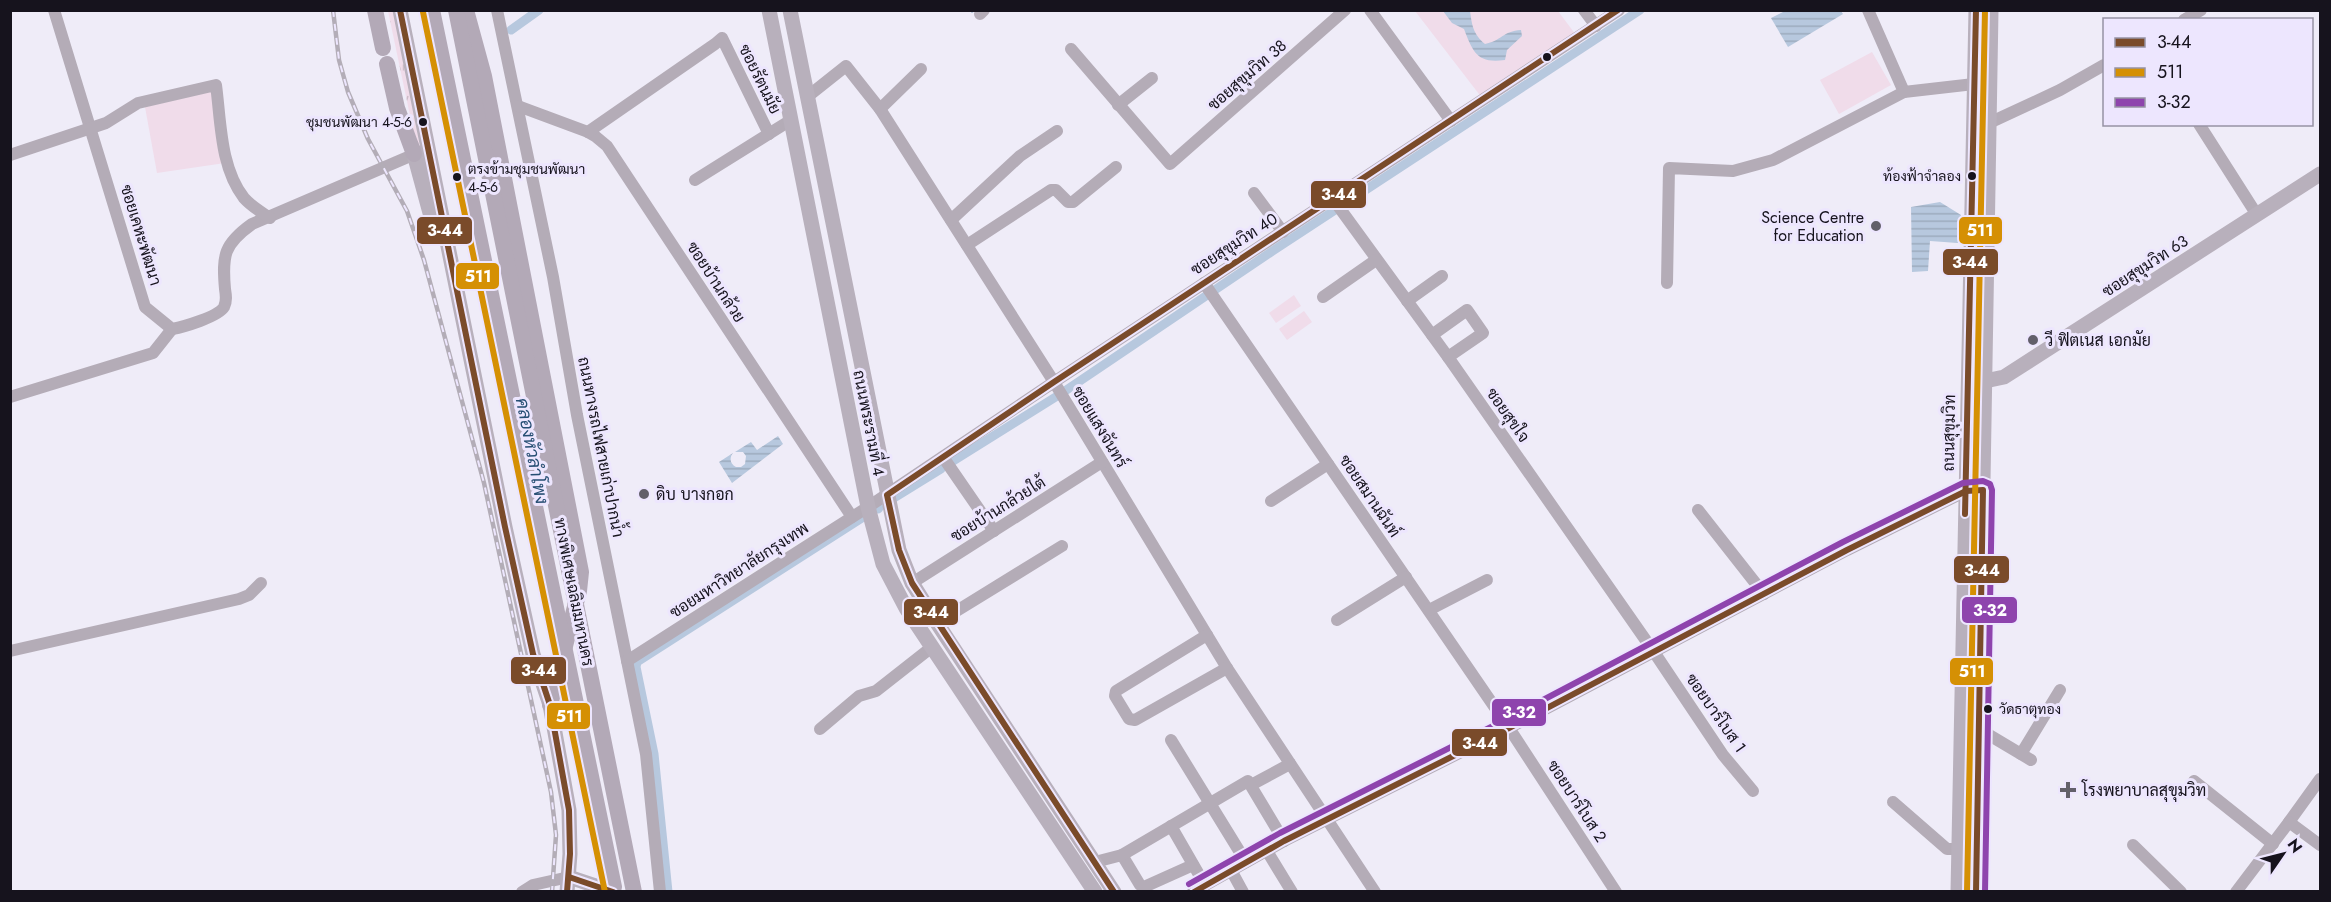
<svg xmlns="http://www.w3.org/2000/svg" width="2331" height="902" font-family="Jost,Sarabun,sans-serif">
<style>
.grass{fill:url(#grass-tufts)}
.garden{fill:#f0dcea}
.water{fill:url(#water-rules)}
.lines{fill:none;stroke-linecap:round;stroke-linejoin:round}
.stream{stroke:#b7c8de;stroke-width:2}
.canal{stroke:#b7c8de;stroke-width:9}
.minor{stroke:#b4acb7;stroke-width:12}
.major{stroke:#b8b0bc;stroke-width:15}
.highway{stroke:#b3a9b7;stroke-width:16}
.rail-casing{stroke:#b3adb7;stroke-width:4.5}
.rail{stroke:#ede6fe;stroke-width:2;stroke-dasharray:7;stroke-linecap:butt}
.highway-bridge{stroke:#b3a9b7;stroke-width:16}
.bus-1-casing{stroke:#ede6fe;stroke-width:10}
.bus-2-casing{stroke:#ede6fe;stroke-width:10}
.bus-3-casing{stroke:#ede6fe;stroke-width:10}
.bus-1{stroke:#7a4b2a;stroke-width:6}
.bus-2{stroke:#d59004;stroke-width:6}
.bus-3{stroke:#8e44ad;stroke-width:6}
.bus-dot{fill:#16131d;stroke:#ede6fe;stroke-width:2}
.poi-dot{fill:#625f6a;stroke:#ede6fe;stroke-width:2}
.labels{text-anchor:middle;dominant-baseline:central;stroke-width:6;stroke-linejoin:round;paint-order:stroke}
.bus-label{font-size:14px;fill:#16131d;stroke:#ede6fe;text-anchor:end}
.street-label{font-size:16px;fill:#16131d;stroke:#ede6fe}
.poi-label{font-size:16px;fill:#16131d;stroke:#ede6fe;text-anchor:start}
.water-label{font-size:18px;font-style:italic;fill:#264e73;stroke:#ede6fe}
.line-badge{stroke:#ede6fe;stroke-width:2}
.badge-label{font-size:16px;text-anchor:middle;font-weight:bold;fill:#fff}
</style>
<defs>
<pattern id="grass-tufts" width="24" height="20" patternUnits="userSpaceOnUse" patternTransform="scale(1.5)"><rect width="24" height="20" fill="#f0dcea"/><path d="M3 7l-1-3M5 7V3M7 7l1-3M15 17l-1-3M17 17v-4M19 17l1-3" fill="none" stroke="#cdbcc8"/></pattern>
<pattern id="water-rules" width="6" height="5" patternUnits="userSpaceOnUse" patternTransform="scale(1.5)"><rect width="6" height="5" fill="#b7c8de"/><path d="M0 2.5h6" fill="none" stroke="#9dabbe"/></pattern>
</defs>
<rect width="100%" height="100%" fill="#efecf8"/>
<!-- grass -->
<polygon class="grass" points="388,11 395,11 420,146 416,144"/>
<!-- garden -->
<g class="garden">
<polygon points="1415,11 1558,11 1576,35 1482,98"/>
<polygon points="1872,52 1891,85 1839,114 1820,80"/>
<polygon points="214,91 225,163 157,173 145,107"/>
<polygon points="1294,295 1301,306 1276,323 1269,313"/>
<polygon points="1304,311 1312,322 1287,340 1279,329"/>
</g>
<!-- water -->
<g class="water">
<path d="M1443,11H1470C1472,25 1473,34 1485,44C1501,41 1503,31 1521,30L1522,36L1507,50L1505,60C1477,64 1473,52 1464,29L1452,23Z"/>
<polygon points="1785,11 1841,11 1843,14 1788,47 1771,18"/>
<polygon points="1940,202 1961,215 1958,243 1930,241 1928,271 1912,272 1911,207"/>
<path d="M778,436L783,444L732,483L719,462L733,453C729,458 730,464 736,467H741L745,464L746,456L743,452H735L751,442L757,450Z"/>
</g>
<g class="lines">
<!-- stream -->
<polyline class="stream" points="972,12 974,10"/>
<!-- canal -->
<g class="canal">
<polyline points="511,30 539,10"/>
<polyline points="950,463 1062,393 1274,250 1640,10"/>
<polyline points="894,498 941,469"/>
<polyline points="878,509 879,508"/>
<polyline points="668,892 654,754 636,667 637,662 865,516"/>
</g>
<!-- minor -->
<g class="minor">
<path d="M54,10L145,307L172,329C183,327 218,317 224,307C227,301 226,295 225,289C222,255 224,244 252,224L422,151"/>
<polyline points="497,10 553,277 577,415 646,754 660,892"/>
<polyline points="1370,10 1451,121"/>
<polyline points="1584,10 1596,26"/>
<polyline points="1868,10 1904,92"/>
<polyline points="980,14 984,10"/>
<polyline points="2184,20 2201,10"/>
<polyline points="1071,49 1170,164 1345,10"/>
<polyline points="807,97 846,66 880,109 1054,382 1227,668 1375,892"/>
<polyline points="1118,105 1152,78"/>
<polyline points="518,106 588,132 595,136 607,146 852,517"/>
<polyline points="880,109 921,69"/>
<polyline points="1989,123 2060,90 2104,65"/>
<polyline points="2199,124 2257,215"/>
<polyline points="588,132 715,44 722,38 769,134"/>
<path d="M10,155L106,123L138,103L216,85C221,122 220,167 244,198C251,206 261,212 270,218"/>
<polyline points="695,180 791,120"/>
<polyline points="1254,193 1283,232"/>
<polyline points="1333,199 1448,357 1654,652 1723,755 1753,791"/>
<polyline points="951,220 1020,156 1057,131"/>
<polyline points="967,245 1051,190 1056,190 1068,202 1073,202 1116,167"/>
<polyline points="1204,283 1509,728 1616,892"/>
<polyline points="1667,283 1669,168 1733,171 1773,160 1904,92 1974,84"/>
<polyline points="1323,297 1376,260"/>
<polyline points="1407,301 1442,276"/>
<polyline points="1432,335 1467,310 1483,333 1448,357"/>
<polyline points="10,397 153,353 172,329"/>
<polyline points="943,457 994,531"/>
<polyline points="1271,501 1328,464"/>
<polyline points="1698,510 1764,594"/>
<polyline points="912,583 1102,462"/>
<polyline points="1429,610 1487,580"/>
<polyline points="1337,620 1406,577"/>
<polyline points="937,623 1062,546"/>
<polyline points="1207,635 1116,691 1115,696 1129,719 1135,720 1227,668"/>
<polyline points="10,651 239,599 249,595 261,583"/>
<polyline points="627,661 868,507 1054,382 1619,10"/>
<polyline points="820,729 859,696 876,691 932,647"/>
<polyline points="1979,729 2031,760"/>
<polyline points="1171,740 1246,862"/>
<polyline points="2021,754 2060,690"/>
<polyline points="2194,781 2273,844"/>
<polyline points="1251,785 1290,764"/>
<polyline points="1893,802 1947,849 1959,849"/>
<polyline points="2289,822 2320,779"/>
<polyline points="1171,826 1205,885"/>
<polyline points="2133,845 2181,892"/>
<polyline points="1267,851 1292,892"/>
<polyline points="1122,855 1140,885 1144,887 1193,865"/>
<polyline points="1095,862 1122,855 1248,781 1284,841"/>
<polyline points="1231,870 1243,892"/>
<polyline points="522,892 533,885 569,877"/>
<polyline points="1193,892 1284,841 1509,728 1847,550 1966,491"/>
<polyline points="2236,892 2289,822 2320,845"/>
</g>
<!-- major -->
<g class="major">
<polyline points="400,10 505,527 533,654 550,705 569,810 570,854 567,892"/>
<polyline points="769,10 868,507 883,564 906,608 1095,892"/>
<polyline points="790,10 899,550 912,583 937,623 1114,892"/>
<polyline points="414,154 436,235"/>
<polyline points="1976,379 1985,381 2004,377 2320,174"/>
<polyline points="569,877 614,892"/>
<polyline points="1958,892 1976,10"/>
<polyline points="1976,892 1991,10"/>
</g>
<!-- highway -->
<g class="highway">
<polyline points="375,10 383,48"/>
<polyline points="466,10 484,76 581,572 579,591 550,705"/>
<polyline points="387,64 397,108 414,154"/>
</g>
<defs>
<polyline id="rail" points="333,10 339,60 348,92 368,139 407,211 424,260 484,483 551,792 556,835 552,892"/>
</defs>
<!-- rail casing -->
<use href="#rail" class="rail-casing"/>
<!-- rail -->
<use href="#rail" class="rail"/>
<!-- highway-bridge -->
<g class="highway-bridge">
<polyline points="432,10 614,887"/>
<polyline points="456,10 634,892"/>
</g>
<defs>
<g id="bus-1">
<polyline points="400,10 505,527 533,654 550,705 569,810 570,854 567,892"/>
<polyline points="1965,514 1976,10"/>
<polyline points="569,877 613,892"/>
<polyline points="1114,892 912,583 899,550 887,495 1054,382 1618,10"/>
<polyline points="1194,892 1284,841 1509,728 1847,550 1966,491 1983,490 1976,892"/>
</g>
<g id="bus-2">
<polyline points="423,12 605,892"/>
<polyline points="1967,892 1985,10"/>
</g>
<polyline id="bus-3" points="1189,884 1280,833 1505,720 1843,542 1963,483 1983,481 1990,484 1992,490 1985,892"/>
</defs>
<!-- bus-1 casing -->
<use href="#bus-1" class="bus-1-casing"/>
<!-- bus-2 casing -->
<use href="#bus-2" class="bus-2-casing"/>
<!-- bus-3 casing -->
<use href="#bus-3" class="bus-3-casing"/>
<!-- bus-1 -->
<use href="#bus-1" class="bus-1"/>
<!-- bus-2 -->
<use href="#bus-2" class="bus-2"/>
<!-- bus-3 -->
<use href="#bus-3" class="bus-3"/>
</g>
<!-- markers -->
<g class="bus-dot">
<circle cx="1547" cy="57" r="5"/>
<circle cx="423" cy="122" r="5"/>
<circle cx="1972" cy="176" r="5"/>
<circle cx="457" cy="177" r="5"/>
<circle cx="1988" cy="709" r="5"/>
</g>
<g class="poi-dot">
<circle cx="1876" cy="226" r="6"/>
<circle cx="2033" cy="340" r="6"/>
<circle cx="644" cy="494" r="6"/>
<path d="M2065 781h6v6h6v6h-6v6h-6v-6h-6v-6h6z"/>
</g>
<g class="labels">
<!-- bus labels -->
<g class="bus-label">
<text x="412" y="122">ชุมชนพัฒนา 4-5-6</text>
<text x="468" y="169" text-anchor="start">ตรงข้ามชุมชนพัฒนา<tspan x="468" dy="18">4-5-6</tspan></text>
<text x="1961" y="176">ท้องฟ้าจำลอง</text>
<text x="1999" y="709" text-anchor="start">วัดธาตุทอง</text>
</g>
<!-- street labels -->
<g class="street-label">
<text transform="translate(1247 75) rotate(-41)">ซอยสุขุมวิท 38</text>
<text transform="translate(760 79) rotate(64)">ซอยรัตนมัย</text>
<text transform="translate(141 235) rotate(73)">ซอยเคหะพัฒนา</text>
<text transform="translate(1234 244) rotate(-33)">ซอยสุขุมวิท 40</text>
<text transform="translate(2145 266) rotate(-33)">ซอยสุขุมวิท 63</text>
<text transform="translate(716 282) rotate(57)">ซอยบ้านกล้วย</text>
<text transform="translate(1508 415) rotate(55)">ซอยสุขใจ</text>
<text transform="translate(869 423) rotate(79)">ถนนพระรามที่ 4</text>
<text transform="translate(1100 427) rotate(59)">ซอยแสงจันทร์</text>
<text transform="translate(1949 433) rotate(-89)">ถนนสุขุมวิท</text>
<text transform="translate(601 447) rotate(79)">ถนนทางรถไฟสายเก่าปากน้ำ</text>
<text transform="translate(1370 496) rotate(56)">ซอยสมานฉันท์</text>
<text transform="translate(998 509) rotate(-32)">ซอยบ้านกล้วยใต้</text>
<text transform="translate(739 570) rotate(-33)">ซอยมหาวิทยาลัยกรุงเทพ</text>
<text transform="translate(574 592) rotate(79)">ทางพิเศษเฉลิมมหานคร</text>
<text transform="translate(1716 713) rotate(55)">ซอยบาร์โบส 1</text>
<text transform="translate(1577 801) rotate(57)">ซอยบาร์โบส 2</text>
</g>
<!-- poi labels -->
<g class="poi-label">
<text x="1864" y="217" text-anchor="end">Science Centre<tspan x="1864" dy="18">for Education</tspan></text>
<text x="2045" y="340">วี ฟิตเนส เอกมัย</text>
<text x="656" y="494">ดิบ บางกอก</text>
<text x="2082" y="790">โรงพยาบาลสุขุมวิท</text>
</g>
<!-- water labels -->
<g class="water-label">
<text transform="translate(532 451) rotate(79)">คลองหัวลำโพง</text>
</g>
</g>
<g class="line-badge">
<rect x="1310" y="180" width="57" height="29" rx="6" fill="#7a4b2a"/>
<rect x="1958" y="216" width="45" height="29" rx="6" fill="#d59004"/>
<rect x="416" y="216" width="57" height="29" rx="6" fill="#7a4b2a"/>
<rect x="1942" y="248" width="57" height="28" rx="6" fill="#7a4b2a"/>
<rect x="455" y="262" width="45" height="28" rx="6" fill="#d59004"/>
<rect x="1953" y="555" width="57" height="29" rx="6" fill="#7a4b2a"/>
<rect x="1961" y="596" width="57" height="28" rx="6" fill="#8e44ad"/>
<rect x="903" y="598" width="56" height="28" rx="6" fill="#7a4b2a"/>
<rect x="510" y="656" width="57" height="29" rx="6" fill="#7a4b2a"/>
<rect x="1949" y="657" width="45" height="29" rx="6" fill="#d59004"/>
<rect x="1491" y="698" width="56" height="29" rx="6" fill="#8e44ad"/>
<rect x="546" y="702" width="45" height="28" rx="6" fill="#d59004"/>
<rect x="1451" y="728" width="57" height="29" rx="6" fill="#7a4b2a"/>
</g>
<g class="badge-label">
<text x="1339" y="200">3-44</text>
<text x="1980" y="236">511</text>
<text x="445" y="236">3-44</text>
<text x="1970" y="268">3-44</text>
<text x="478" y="282">511</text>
<text x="1982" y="576">3-44</text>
<text x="1990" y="616">3-32</text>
<text x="931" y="618">3-44</text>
<text x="539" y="676">3-44</text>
<text x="1972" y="677">511</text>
<text x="1519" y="718">3-32</text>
<text x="569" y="722">511</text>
<text x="1480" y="749">3-44</text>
</g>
<!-- border -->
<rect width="2331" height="902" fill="none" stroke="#16131d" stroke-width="24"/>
<!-- legend -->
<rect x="2103" y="18" width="210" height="108" fill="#ede6fe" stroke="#9792a4" stroke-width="1.5"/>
<rect x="2115" y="38" width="30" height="9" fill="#7a4b2a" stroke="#9792a4" stroke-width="1.5"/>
<text x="2157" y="48" font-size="18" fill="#16131d">3-44</text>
<rect x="2115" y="68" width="30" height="9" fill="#d59004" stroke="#9792a4" stroke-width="1.5"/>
<text x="2157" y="78" font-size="18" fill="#16131d">511</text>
<rect x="2115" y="98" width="30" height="9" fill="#8e44ad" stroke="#9792a4" stroke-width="1.5"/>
<text x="2157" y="108" font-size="18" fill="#16131d">3-32</text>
<!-- north arrow -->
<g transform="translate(2283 854) rotate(55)" stroke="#ede6fe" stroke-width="4.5" paint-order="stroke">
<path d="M0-4.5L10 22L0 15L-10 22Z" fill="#16131d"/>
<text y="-9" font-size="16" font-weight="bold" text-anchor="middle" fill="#16131d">N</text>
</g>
</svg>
